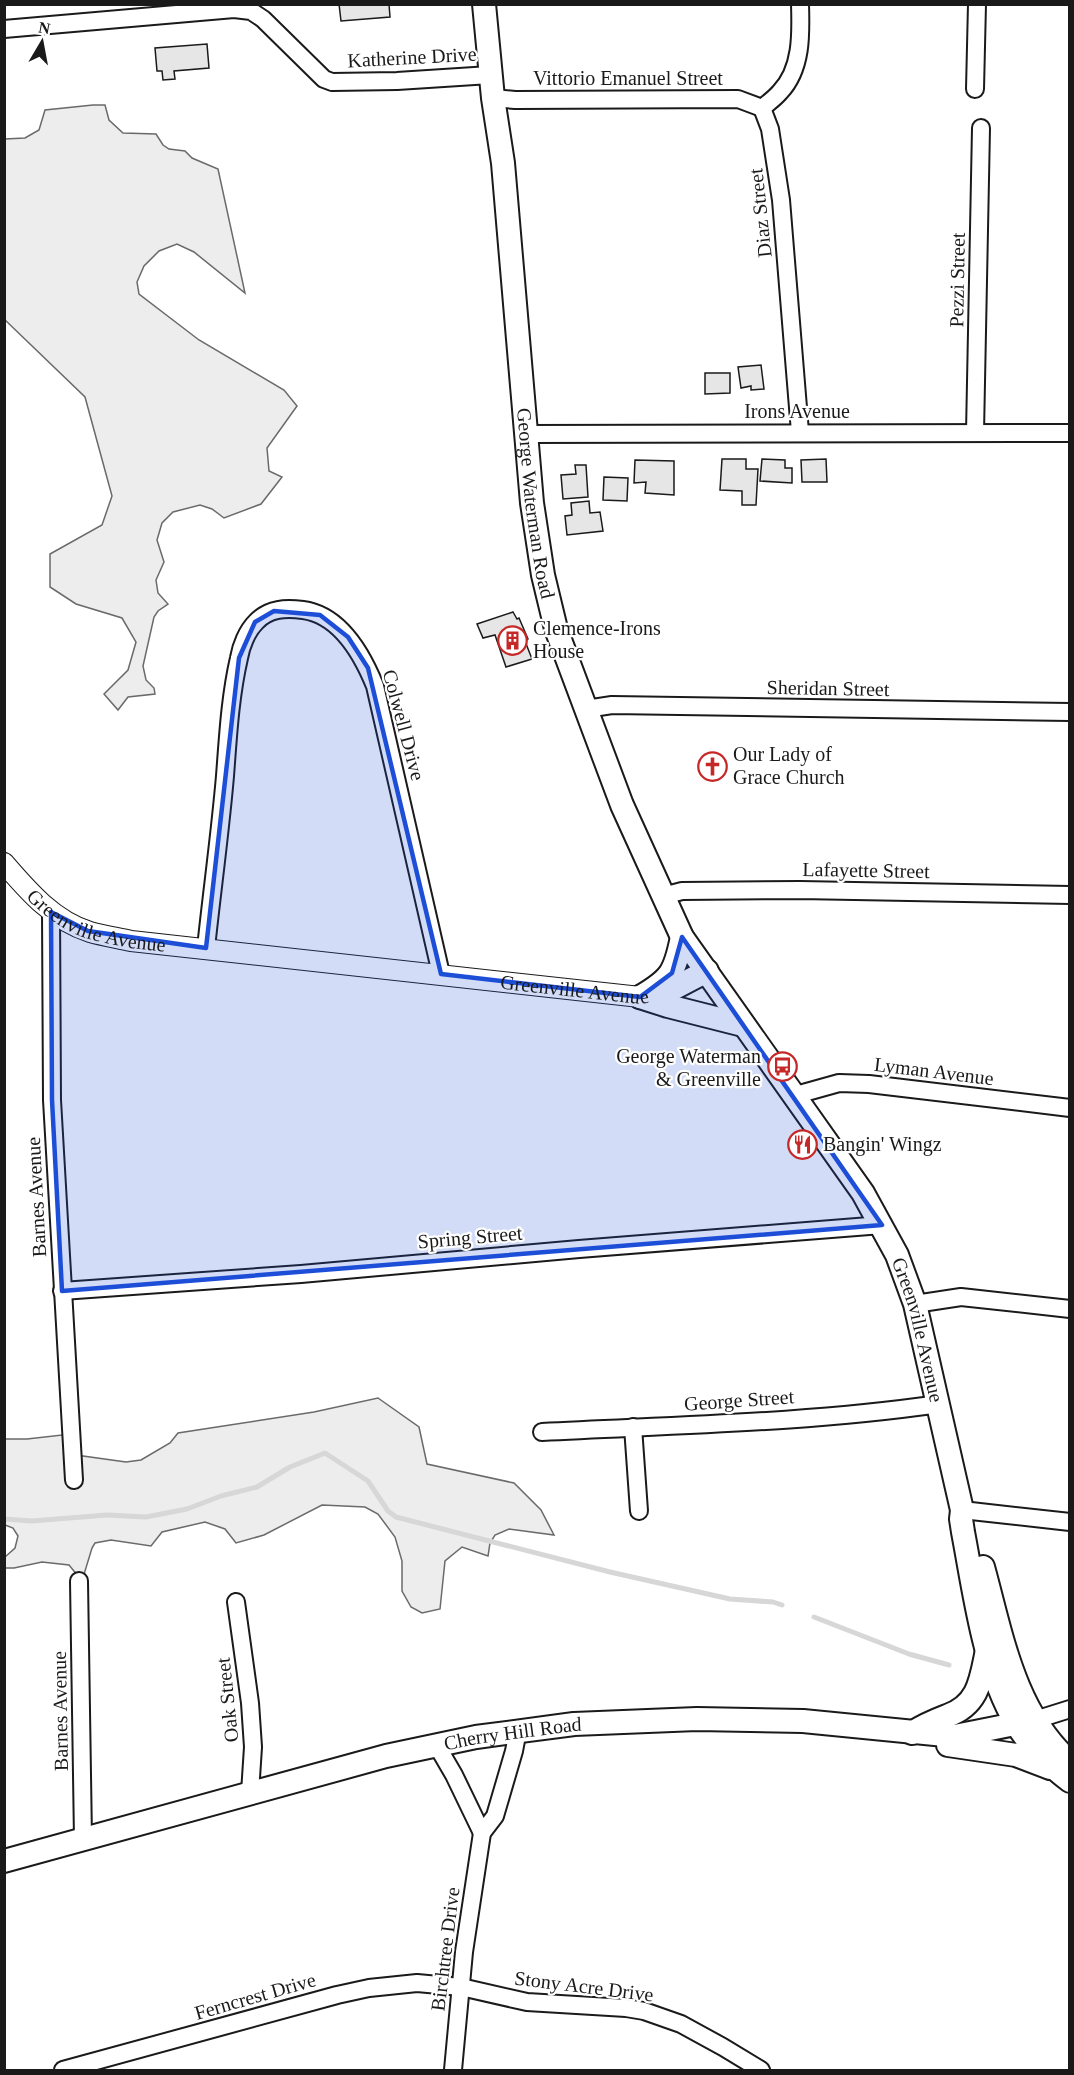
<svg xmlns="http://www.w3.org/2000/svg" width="1074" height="2075" font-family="'Times New Roman',serif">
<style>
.built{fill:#ededed;stroke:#6a6a6a;stroke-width:1.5}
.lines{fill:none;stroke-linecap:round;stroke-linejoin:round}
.stream{stroke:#d7d7d7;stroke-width:5}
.building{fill:#e6e6e6;stroke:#1a1a1a;stroke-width:1.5}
.minor-casing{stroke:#1a1a1a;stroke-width:20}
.tertiary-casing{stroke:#1a1a1a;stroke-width:22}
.secondary-casing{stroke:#1a1a1a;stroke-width:26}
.minor{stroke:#fff;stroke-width:16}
.tertiary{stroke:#fff;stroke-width:20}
.secondary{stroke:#fff;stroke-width:22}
.marked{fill:#1d4ed8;fill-opacity:0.2;stroke:#1d4ed8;stroke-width:4.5;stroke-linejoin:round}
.labels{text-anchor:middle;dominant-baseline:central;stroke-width:4.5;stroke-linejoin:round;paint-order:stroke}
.street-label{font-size:20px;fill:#1a1a1a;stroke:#fff}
.poi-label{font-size:20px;fill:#1a1a1a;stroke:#fff;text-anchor:start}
</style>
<rect width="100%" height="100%" fill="#fff"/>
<!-- built -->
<g class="built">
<polygon points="93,105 105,105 109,120 123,133 156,134 163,145 169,149 185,151 192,158 218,169 245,293 194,252 177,244 159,251 144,266 137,282 139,294 199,340 284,390 297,406 267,448 269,471 282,477 261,504 224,518 212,509 200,505 173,512 162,523 157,540 164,562 156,580 158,593 168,604 158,611 154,617 143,666 146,680 154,688 155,694 128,697 118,710 104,694 128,670 136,642 122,618 76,604 50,587 50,554 102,525 112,496 85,397 4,319 5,139 25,138 39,130 45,110"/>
<polygon points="378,1398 419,1427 427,1464 514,1483 541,1510 554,1535 509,1529 495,1535 490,1543 488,1556 462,1547 445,1561 440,1609 422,1613 411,1607 402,1591 402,1561 395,1537 378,1514 365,1507 322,1505 264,1535 236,1543 225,1529 205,1522 162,1532 151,1546 111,1540 95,1543 92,1548 82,1581 69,1565 42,1562 14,1568 5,1568 5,1557 15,1548 18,1536 13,1528 5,1525 5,1439 27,1439 71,1434 76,1455 126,1462 141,1460 170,1443 178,1433 314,1412"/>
</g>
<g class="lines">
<!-- stream -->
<g class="stream">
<polyline points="4,1519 32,1521 107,1515 146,1517 187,1509 221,1496 257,1487 290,1467 325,1453 368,1481 388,1511 396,1517 610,1572 730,1599 773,1602 782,1605"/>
<polyline points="814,1617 909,1654 949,1665"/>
</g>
</g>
<!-- building -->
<g class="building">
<polygon points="339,4 389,4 390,17 341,21"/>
<polygon points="207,44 209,68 174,71 175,79 163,80 162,71 157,71 155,48"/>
<polygon points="761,365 764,389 751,390 751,386 741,388 738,367"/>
<polygon points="705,373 730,373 730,393 705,394"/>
<polygon points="722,459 746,459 746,469 758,469 756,505 742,505 742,491 720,490"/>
<polygon points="762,459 785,460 785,468 792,468 792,483 760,481"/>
<polygon points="826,459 827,482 802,482 801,460"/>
<polygon points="635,460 674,461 674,495 645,493 646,482 634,483"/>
<polygon points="575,465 586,465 588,497 563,499 561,475 576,474"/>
<polygon points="604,477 628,478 627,501 603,500"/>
<polygon points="589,501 590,513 600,512 603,531 567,535 565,516 572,515 571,503"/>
<polygon points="513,612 517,619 519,618 528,639 525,641 532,659 506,667 495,635 483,638 477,624"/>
</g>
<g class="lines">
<defs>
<g id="minor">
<polyline points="4,29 234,9 251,11 263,19 324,79 332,82 397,81 490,75"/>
<polyline points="975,89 977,4"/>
<polyline points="493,98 515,100 738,99 762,108"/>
<polyline points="762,108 770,129 781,200 800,432"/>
<path d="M762,108C768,103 775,98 780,92C802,69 801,34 800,4"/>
<polyline points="975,433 981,128"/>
<polyline points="525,434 1070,433"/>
<polyline points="586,709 612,705 1070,712"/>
<polyline points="663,896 682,891 800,890 1070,895"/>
<polyline points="51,912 52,1100 74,1480"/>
<path d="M206,948C212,891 220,834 225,776C228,737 230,697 239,658C241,646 247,631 256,622C269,608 286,608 303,610C340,615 362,654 375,686L441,974"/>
<polyline points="796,1095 839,1083 869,1084 1070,1108"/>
<polyline points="62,1291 301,1274 579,1249 882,1225"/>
<polyline points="915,1304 961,1297 1070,1309"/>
<polyline points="633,1427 639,1511"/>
<path d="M542,1432C674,1425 807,1423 939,1404"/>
<polyline points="962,1510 1070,1522"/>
<polyline points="79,1581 83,1839"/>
<polyline points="236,1602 250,1703 253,1747 250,1793"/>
<polyline points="1035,1720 1070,1709"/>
<polyline points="436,1744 454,1775 482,1833"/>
<polyline points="63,2070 337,1995 369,1988 417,1983 461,1987 527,2002 626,2008 644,2011 681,2024 723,2047 761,2070"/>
<polyline points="453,2070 464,1952 482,1833 495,1816 514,1751 518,1730"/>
</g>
<g id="tertiary">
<path id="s1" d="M4,863C28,891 54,921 90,932C104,936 118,938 131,941L640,997L656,994"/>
</g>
<g id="secondary">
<path id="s2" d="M484,4L493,98L503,163L532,503L543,575L556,629L622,805L682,937L863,1193L897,1255L915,1304L962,1510L961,1519L963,1532C975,1595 983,1666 1016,1723C1029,1746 1049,1765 1070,1781"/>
<polyline points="665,993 707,971"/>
<polyline points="640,997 668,1006 743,1025"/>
<path d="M640,997C671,979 675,972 682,937"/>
<path d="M983,1567C1002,1636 1014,1712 1070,1762"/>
<path d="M912,1733C924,1725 934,1721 947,1716C979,1705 981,1679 987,1650"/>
<polyline points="948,1745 1016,1755 1050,1768"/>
<path id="s3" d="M4,1861L386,1756L476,1737L574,1724L697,1719L803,1721L955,1736L1035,1720"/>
</g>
</defs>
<!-- minor casing -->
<use href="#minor" class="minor-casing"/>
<!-- tertiary casing -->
<use href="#tertiary" class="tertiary-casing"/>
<!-- secondary casing -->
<use href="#secondary" class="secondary-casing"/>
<!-- minor -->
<use href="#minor" class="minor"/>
<!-- tertiary -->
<use href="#tertiary" class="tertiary"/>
<!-- secondary -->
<use href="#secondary" class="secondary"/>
</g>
<!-- marked area -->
<path class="marked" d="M274,611L320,615L348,637L368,668L441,974L640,997L672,973L682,937L882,1225L62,1291L52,1100L51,912L88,931L206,948L239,658L255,622Z"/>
<!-- icons -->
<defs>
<symbol id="building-ring" viewBox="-11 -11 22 22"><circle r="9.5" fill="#fff" stroke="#c62828" stroke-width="1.5"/><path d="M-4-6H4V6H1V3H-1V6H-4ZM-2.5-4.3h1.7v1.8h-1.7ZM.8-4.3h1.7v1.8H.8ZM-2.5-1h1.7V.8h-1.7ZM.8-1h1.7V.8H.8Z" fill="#c62828"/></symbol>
<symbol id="church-ring" viewBox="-11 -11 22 22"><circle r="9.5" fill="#fff" stroke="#c62828" stroke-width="1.5"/><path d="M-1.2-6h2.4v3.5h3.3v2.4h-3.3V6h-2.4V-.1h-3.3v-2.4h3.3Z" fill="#c62828"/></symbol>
<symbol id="bus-ring" viewBox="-11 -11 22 22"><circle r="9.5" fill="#fff" stroke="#c62828" stroke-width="1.5"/><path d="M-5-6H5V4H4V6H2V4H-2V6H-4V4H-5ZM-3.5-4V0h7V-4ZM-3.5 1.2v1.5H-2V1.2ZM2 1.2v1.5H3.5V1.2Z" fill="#c62828"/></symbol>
<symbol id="restaurant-ring" viewBox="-11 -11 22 22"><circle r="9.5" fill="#fff" stroke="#c62828" stroke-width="1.5"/><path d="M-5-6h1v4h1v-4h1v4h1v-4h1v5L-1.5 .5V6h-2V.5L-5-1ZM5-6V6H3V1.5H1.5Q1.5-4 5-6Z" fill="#c62828"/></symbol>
</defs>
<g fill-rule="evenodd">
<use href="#building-ring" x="496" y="624" width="33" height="33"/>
<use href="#church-ring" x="696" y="750" width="33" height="33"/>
<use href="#bus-ring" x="766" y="1050" width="33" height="33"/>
<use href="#restaurant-ring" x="786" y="1128" width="33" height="33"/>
</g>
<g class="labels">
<!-- street labels -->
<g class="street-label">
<text transform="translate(412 57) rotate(-3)">Katherine Drive</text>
<text x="628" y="78">Vittorio Emanuel Street</text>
<text transform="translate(760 213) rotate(-96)">Diaz Street</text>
<text transform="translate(957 280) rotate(-89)">Pezzi Street</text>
<text x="797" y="411">Irons Avenue</text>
<text stroke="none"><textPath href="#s2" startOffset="502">George Waterman Road</textPath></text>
<text transform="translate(828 688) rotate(1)">Sheridan Street</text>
<text transform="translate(404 725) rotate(75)">Colwell Drive</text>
<text transform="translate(866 870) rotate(1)">Lafayette Street</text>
<text stroke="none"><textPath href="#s1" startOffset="114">Greenville Avenue</textPath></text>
<text stroke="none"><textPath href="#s1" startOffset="600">Greenville Avenue</textPath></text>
<text transform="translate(934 1071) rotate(7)">Lyman Avenue</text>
<text transform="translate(36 1197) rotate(-93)">Barnes Avenue</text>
<text transform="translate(470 1237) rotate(-5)">Spring Street</text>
<text stroke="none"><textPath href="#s2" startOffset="1425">Greenville Avenue</textPath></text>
<text transform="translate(739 1400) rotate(-4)">George Street</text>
<text transform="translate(227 1700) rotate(-96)">Oak Street</text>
<text transform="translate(60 1711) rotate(-91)">Barnes Avenue</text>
<text stroke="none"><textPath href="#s3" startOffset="525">Cherry Hill Road</textPath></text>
<text transform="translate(445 1949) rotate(-83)">Birchtree Drive</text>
<text transform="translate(584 1986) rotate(7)">Stony Acre Drive</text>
<text transform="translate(255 1996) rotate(-16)">Ferncrest Drive</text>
</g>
<!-- poi labels -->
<g class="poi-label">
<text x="533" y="628">Clemence-Irons<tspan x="533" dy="23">House</tspan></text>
<text x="733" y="754">Our Lady of<tspan x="733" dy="23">Grace Church</tspan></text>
<text x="761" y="1056" text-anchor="end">George Waterman<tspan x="761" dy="23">&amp; Greenville</tspan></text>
<text x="823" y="1144">Bangin' Wingz</text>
</g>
</g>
<!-- border -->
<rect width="1074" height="2075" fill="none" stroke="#1a1a1a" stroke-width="12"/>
<!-- north arrow -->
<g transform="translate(42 42) rotate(10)" stroke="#ffffff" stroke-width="4.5" paint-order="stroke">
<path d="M0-4.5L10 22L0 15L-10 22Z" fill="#1a1a1a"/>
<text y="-9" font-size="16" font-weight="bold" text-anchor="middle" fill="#1a1a1a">N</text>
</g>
</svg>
